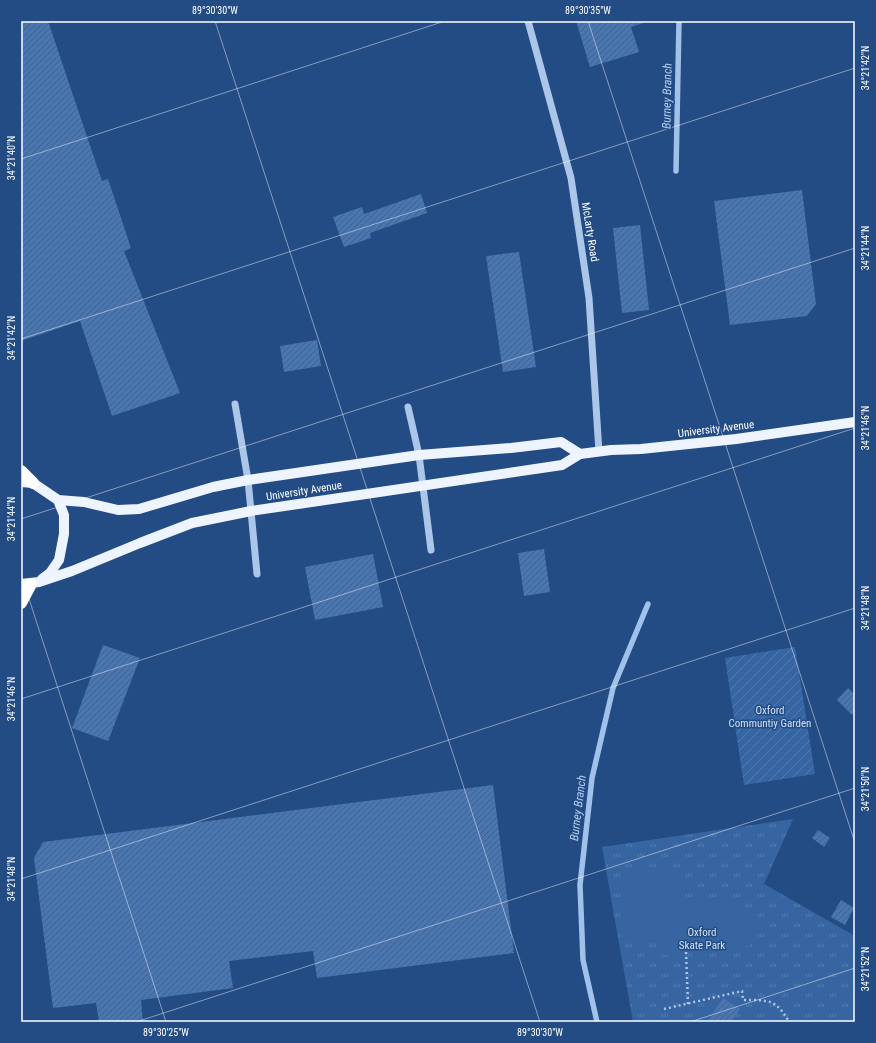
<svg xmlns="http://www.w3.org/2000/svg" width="876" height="1043" font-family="'Roboto Condensed',sans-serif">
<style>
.grass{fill:url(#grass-tufts)}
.garden{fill:url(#garden-furrows)}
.pitch{fill:#3765a1}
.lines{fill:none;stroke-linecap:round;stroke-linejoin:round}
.stream{stroke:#a0c1ea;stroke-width:5.5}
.building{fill:url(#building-hatch)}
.path{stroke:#acc6e9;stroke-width:2.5;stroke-dasharray:2 3;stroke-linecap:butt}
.minor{stroke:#acc6e9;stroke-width:7}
.major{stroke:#eef4fe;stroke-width:10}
.highway{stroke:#fff;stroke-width:12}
.ticks{fill:none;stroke:#fff;stroke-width:1;stroke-opacity:0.45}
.labels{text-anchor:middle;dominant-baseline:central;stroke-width:3;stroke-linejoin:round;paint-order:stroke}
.street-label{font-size:11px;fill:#fff;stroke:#234c85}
.park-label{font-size:11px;fill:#d0e1f7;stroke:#234c85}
.water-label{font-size:12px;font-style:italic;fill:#b7d0f0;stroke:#234c85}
.neatline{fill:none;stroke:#fff;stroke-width:1.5}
.ticks-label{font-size:10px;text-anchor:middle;fill:#fff}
</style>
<defs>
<pattern id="grass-tufts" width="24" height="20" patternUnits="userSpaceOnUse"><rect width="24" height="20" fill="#3765a1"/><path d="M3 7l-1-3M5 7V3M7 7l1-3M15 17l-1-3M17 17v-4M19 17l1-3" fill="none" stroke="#557caf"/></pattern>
<pattern id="garden-furrows" width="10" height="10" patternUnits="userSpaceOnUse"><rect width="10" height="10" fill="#3765a1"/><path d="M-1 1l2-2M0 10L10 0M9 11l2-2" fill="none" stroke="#557caf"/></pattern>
<pattern id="building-hatch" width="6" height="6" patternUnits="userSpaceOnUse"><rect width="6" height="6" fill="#4b75ad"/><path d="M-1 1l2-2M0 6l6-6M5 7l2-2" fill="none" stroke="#4c607c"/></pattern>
</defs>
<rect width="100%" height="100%" fill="#234c85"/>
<!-- grass -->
<polygon class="grass" points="793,819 764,884 855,936 855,1022 633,1022 602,847"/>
<!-- garden -->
<polygon class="garden" points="795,647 815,774 744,785 725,658"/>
<!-- pitch -->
<polygon class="pitch" points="680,868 682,903 729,900 760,920 749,946 663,955 657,943 620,931 625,875 632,871"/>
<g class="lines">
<!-- stream -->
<g class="stream">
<polyline points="676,171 679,21"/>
<polyline points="597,1022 583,960 580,885 592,778 613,688 648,604"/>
</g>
</g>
<!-- building -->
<g class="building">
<polygon points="21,21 48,21 102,181 108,179 131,248 124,251 180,393 112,416 80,321 21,341"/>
<polygon points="576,21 642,21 643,23 631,27 639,52 590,67"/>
<polygon points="802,190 816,304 807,316 730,325 714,201"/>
<polygon points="421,194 427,213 370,233 371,238 344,247 333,217 362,207 364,214"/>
<polygon points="640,225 649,310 622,313 613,228"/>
<polygon points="519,252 536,367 503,372 486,256"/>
<polygon points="317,340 321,366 284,372 280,346"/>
<polygon points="544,549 550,592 524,596 518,553"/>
<polygon points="373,554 383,607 315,620 305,567"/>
<polygon points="103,645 140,658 108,741 72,728"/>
<polygon points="848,688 855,695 855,712 852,715 837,700"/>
<polygon points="493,785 514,953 317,978 313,951 229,961 233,988 141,1000 143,1022 99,1022 96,1003 53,1008 34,858 43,842"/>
<polygon points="818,830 830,838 824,847 812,838"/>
<polygon points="841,900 854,908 845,925 831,917"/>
<polygon points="723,998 740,1009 731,1022 707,1022"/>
</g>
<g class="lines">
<!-- path -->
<g class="path">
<polyline points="686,952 688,1004"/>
<path d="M664,1009L742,991L743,1000C769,1000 776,999 789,1022"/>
</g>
<!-- minor -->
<g class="minor">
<polyline points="528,21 571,178 589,298 599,452"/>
<polyline points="235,404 248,480 257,574"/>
<polyline points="408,407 419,455 431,550"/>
</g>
<!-- major -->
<g class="major">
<polyline points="21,482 33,483 58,500 84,502 118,510 139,509 213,487 248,480 419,455 511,448 561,442 580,454"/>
<polyline points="42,579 50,573 59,560 64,534 64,515 58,500"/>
<polyline points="21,584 39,582 72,571 140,543 192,523 251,511 562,465 580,454 611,450 641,449 736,439 855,422"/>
</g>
<!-- highway -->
<g class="highway">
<polyline points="21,471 33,483"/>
<polyline points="21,603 31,584"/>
</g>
</g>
<!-- ticks -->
<path class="ticks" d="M215,21L540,1022M588,21L855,843M21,159L445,21M21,339L855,68M21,519L855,248M21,574L166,1022M21,699L855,428M21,879L855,608M136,1022L855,788M690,1022L855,968"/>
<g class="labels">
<!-- street labels -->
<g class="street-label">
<text transform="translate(590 232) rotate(81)">McLarty Road</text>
<text transform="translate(716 429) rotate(-7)">University Avenue</text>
<text transform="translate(304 491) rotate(-9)">University Avenue</text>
</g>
<!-- park labels -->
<g class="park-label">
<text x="770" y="710">Oxford<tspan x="770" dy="13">Communtiy Garden</tspan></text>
<text x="702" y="932">Oxford<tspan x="702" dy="13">Skate Park</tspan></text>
</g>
<!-- water labels -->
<g class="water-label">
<text transform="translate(667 96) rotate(-89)">Burney Branch</text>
<text transform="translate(578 808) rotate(-83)">Burney Branch</text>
</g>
</g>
<!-- border -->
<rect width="876" height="1043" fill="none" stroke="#234c85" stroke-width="44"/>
<rect x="22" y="22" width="832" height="999" class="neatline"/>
<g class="ticks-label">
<text x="215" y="14">89°30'30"W</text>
<text x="588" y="14">89°30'35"W</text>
<text transform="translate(865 68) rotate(-90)" y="4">34°21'42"N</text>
<text transform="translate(11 158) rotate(-90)" y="4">34°21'40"N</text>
<text transform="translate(865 248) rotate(-90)" y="4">34°21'44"N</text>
<text transform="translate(11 338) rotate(-90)" y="4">34°21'42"N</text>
<text transform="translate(865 428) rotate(-90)" y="4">34°21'46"N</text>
<text transform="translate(11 519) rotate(-90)" y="4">34°21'44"N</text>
<text transform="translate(865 608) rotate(-90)" y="4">34°21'48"N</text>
<text transform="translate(11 699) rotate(-90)" y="4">34°21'46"N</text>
<text transform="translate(865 789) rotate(-90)" y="4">34°21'50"N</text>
<text transform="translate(11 879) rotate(-90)" y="4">34°21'48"N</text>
<text transform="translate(865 969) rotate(-90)" y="4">34°21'52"N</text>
<text x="166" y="1036">89°30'25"W</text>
<text x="540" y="1036">89°30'30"W</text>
</g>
</svg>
